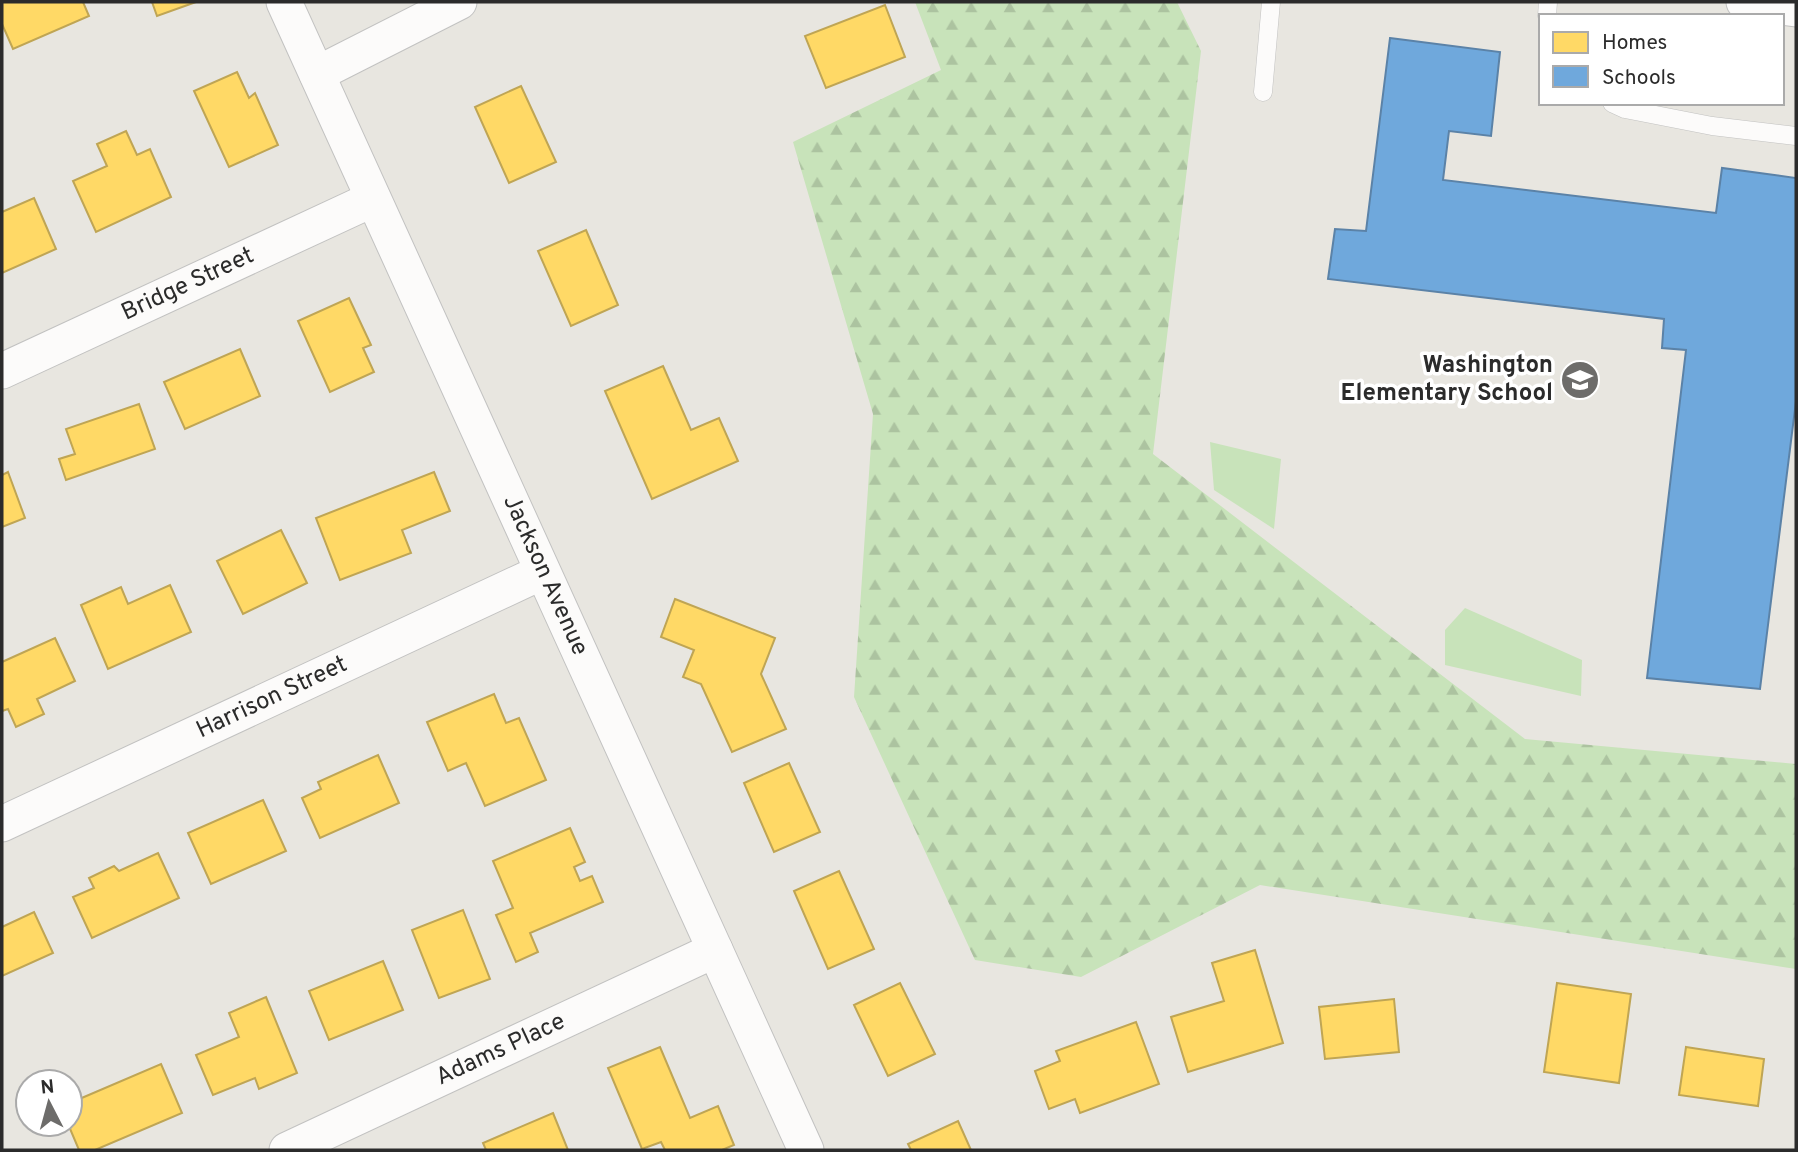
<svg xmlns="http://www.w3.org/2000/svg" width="1798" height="1152" font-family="Overpass,sans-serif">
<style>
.forest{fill:url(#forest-firs)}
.park{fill:#c8e3ba}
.homes{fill:#ffd966;stroke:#bfa554;stroke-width:2}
.schools{fill:#6fa8dc;stroke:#5b82a7;stroke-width:2}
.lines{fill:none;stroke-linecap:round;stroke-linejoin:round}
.service-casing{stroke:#c2c2c1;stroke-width:19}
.minor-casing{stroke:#c2c2c1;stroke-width:37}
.service{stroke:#fcfbfa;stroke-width:18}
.minor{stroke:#fcfbfa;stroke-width:35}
.labels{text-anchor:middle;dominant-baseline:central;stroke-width:7;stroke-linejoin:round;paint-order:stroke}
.street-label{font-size:24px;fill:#2b2b2b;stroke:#fff}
.poi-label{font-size:24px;font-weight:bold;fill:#2b2b2b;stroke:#fff;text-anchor:end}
</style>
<defs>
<pattern id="forest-firs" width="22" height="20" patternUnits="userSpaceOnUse" patternTransform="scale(1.75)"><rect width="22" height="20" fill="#c8e3ba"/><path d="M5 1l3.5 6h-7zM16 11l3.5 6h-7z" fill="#acc3a0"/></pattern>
</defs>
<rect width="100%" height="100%" fill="#e8e6e0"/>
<!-- forest -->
<polygon class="forest" points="915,2 1177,2 1201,51 1153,454 1525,739 1796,764 1796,969 1260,885 1081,977 975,960 854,697 873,414 793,142 941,70"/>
<!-- park -->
<g class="park">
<polygon points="1210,442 1281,459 1274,529 1214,490"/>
<polygon points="1465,608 1582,660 1581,696 1445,665 1445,630"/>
</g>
<!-- homes -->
<g class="homes">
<polygon points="2,2 83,2 89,16 13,49 2,24"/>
<polygon points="152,2 196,2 157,16"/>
<polygon points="885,5 905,57 826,88 805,36"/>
<polygon points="237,72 249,98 255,93 278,145 229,167 194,91"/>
<polygon points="521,86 556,162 509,183 475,107"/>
<polygon points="126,131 137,155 150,149 171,197 96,232 73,181 107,166 97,144"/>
<polygon points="34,198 56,249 2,273 2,212"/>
<polygon points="586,230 618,305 571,326 538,251"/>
<polygon points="349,298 371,345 363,348 374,372 330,392 298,321"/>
<polygon points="240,349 260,396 185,429 164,382"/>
<polygon points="663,366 691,430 719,418 738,461 652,499 605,391"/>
<polygon points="139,404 155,449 66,480 59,459 75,454 66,429"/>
<polygon points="8,472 25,518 2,527 2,475"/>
<polygon points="434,472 450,511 402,530 411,553 340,580 316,518"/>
<polygon points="281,530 307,583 243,614 217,561"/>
<polygon points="170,585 191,632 108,669 81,605 121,587 128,604"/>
<polygon points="675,599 775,638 761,674 786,729 732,752 701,684 683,677 694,650 661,637"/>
<polygon points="55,638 75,681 37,699 44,714 16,727 8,709 2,711 2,662"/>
<polygon points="494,694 506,723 519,718 546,780 485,806 466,763 448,771 427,722"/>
<polygon points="378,755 399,803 320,838 302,798 321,789 318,782"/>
<polygon points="789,763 820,832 774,852 744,783"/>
<polygon points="263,800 286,851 211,884 188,833"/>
<polygon points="570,828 585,862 574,867 580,881 592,876 603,902 530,933 538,952 516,962 496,915 513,908 493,861"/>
<polygon points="158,853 179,898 92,938 73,897 94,888 89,878 114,866 119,871"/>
<polygon points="839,871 874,949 828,969 794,891"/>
<polygon points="463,910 490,979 439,998 412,930"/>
<polygon points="34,912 53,953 2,976 2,927"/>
<polygon points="1255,950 1283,1043 1188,1072 1171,1017 1224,1001 1212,963"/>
<polygon points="383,961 403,1010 329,1040 309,991"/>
<polygon points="900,983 935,1054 888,1076 854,1005"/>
<polygon points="1557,983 1631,994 1619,1083 1544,1072"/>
<polygon points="266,997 297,1073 259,1089 255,1078 213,1095 196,1055 239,1037 229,1013"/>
<polygon points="1394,999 1399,1052 1325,1059 1319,1007"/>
<polygon points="1136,1022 1159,1084 1080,1113 1075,1099 1049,1109 1035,1071 1060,1061 1056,1051"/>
<polygon points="660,1047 690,1118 718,1106 734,1145 722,1150 665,1150 661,1142 642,1149 608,1068"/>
<polygon points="1686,1047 1764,1059 1758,1106 1679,1095"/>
<polygon points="161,1064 182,1113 95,1150 79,1150 68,1124 70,1124 70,1103"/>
<polygon points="553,1113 568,1150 486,1150 483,1143"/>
<polygon points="958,1121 971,1150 911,1150 908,1144"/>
</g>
<!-- schools -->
<polygon class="schools" points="1390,38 1500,52 1491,136 1449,131 1443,180 1716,213 1722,168 1796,178 1796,401 1760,689 1647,678 1686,350 1662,348 1664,319 1328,279 1335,229 1366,231"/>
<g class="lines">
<defs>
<g id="service">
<polyline points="1547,16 1548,2"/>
<polyline points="1263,92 1271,2"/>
<polyline points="1612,103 1625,109 1712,126 1796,136"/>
</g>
<g id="minor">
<path id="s1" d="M284,2L806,1150"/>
<polyline points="1744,2 1796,9"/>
<polyline points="317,74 459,2"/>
<path id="s2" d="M2,371L373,199"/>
<path id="s3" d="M2,824L542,572"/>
<path id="s4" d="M287,1150L715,950"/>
</g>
</defs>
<!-- service casing -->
<use href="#service" class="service-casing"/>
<!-- minor casing -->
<use href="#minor" class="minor-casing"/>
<!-- service -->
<use href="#service" class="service"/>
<!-- minor -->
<use href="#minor" class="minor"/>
</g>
<!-- icons -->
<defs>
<symbol id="school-disc" viewBox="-11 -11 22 22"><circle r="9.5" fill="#6d6c6a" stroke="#fff"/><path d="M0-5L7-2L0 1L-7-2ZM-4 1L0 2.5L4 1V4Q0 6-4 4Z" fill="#fff"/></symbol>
</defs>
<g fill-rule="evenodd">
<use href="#school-disc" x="1558" y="358" width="44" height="44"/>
</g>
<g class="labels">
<!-- street labels -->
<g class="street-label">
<text stroke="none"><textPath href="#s2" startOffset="205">Bridge Street</textPath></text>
<text stroke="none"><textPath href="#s1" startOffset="630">Jackson Avenue</textPath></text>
<text stroke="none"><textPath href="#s3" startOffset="298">Harrison Street</textPath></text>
<text stroke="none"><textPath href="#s4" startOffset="236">Adams Place</textPath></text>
</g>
<!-- poi labels -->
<g class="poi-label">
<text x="1553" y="366">Washington<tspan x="1553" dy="28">Elementary School</tspan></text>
</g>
</g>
<!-- border -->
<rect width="1798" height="1152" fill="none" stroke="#2b2b2b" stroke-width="7"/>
<!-- legend -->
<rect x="1539" y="14" width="245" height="91" fill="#ffffff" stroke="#aaaaaa" stroke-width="2"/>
<rect x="1553" y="32" width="35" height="21" fill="#ffd966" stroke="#aaaaaa" stroke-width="2"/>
<text x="1602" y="49" font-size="21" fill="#2b2b2b">Homes</text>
<rect x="1553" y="66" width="35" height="21" fill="#6fa8dc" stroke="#aaaaaa" stroke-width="2"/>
<text x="1602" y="84" font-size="21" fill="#2b2b2b">Schools</text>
<!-- north arrow -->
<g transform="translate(49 1103) rotate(354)"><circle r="33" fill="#ffffff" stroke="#aaaaaa" stroke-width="2"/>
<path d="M0-5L12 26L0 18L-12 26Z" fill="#6d6c6a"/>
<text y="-10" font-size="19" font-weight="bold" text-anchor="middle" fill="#2b2b2b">N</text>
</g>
</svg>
